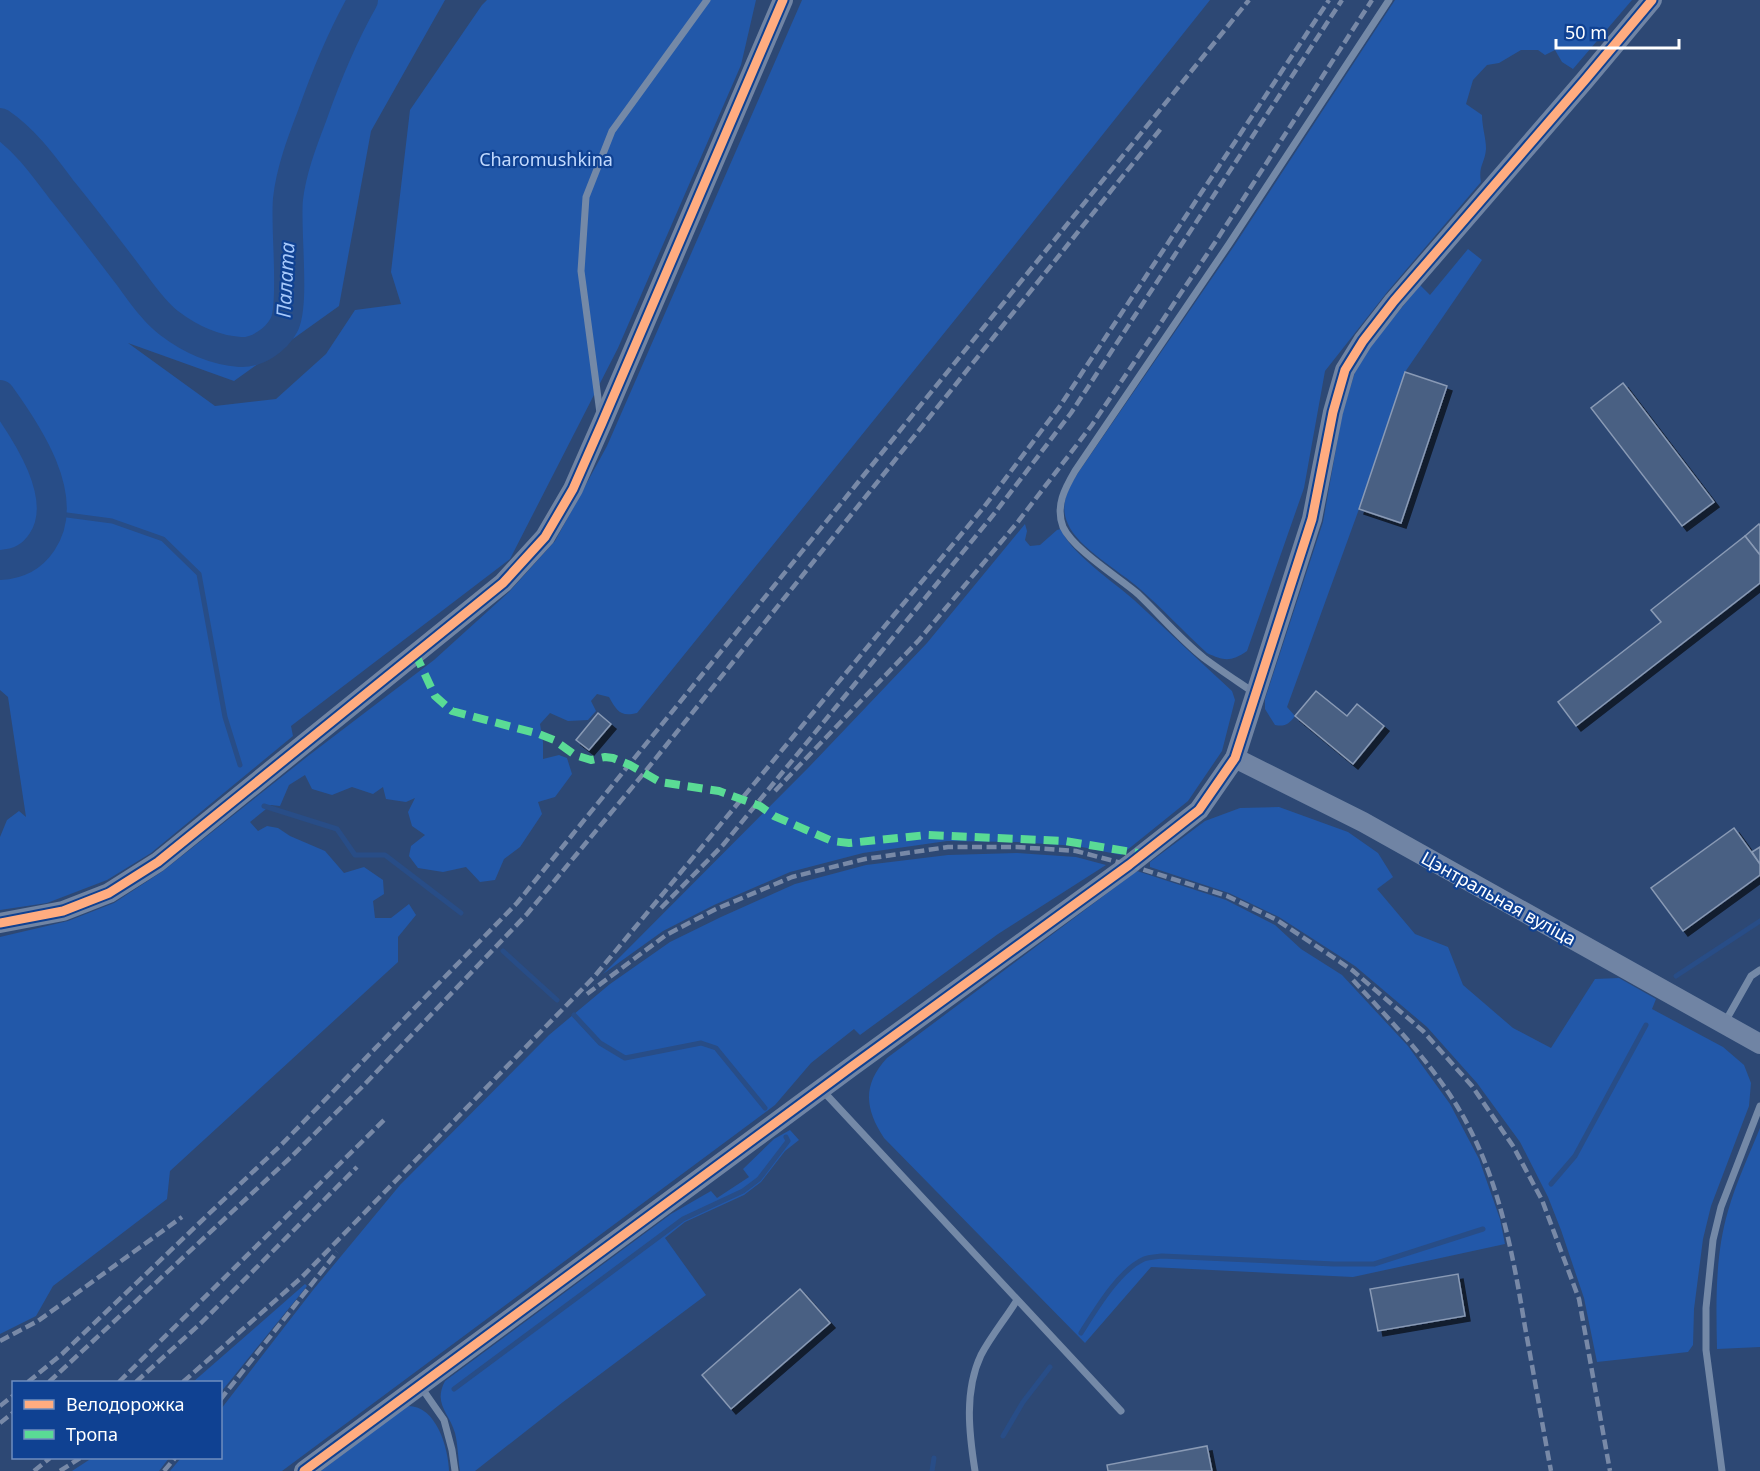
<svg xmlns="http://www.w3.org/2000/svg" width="1760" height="1471" font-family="'Noto Sans',sans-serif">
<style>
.green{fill:#2258a9}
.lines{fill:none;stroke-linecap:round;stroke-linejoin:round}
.stream{stroke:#284d87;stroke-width:5}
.river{stroke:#284d87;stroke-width:30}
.building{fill:#4a6083;stroke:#899ab5;stroke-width:1.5;filter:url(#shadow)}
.lane{stroke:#7489a7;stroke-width:7}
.secondary{stroke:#7084a4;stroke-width:20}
.rail{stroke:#7889a7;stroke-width:4.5;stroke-dasharray:10 4.5;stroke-linecap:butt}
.quiet{stroke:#5adb95;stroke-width:8;stroke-dasharray:15 8;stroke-linecap:butt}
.cycleway-casing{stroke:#0f4192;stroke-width:13}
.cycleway{stroke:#ffac80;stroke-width:9}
.labels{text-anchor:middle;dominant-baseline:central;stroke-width:4.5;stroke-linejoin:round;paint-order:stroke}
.park-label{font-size:18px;fill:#c2dafe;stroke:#0f4192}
.street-label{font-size:18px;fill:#fff;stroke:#0f4192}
.water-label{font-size:20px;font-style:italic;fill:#a6c8fb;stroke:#0f4192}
</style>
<defs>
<filter id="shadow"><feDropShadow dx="5" dy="5" stdDeviation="0" flood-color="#0009"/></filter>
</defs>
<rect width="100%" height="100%" fill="#2d4874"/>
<!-- green -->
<g class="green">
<polygon points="0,0 445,0 371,131 339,306 234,381 128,343 215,406 276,399 326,354 355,310 401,304 391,272 410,110 482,5 487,0 756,0 741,65 618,348 510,559 291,726 293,736 151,853 107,880 47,903 0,910 0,837 7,820 19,811 26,817 8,697 0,690"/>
<path d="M802,0H1210L962,311L637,713C620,717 617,711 609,697L597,694L591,701L596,711L588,720L568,721L550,713L540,724L543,742V759L559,755L567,758L572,774L555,797L538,802L542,814L520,847L504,859L495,880L480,882L466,867L443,872L418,868L409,856L411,846L425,835L412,826L408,812L415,798L406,802L386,799L383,787L373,794L352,787L332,795L312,789L305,775L289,785L280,806L271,805L250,822L258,831L267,826L278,828L290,836L325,851L344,873L364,867L383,880L384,894L373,901L375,918H391L409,904L416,915L398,937V962L170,1171L167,1199L53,1286L36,1316L0,1334V937L68,921L114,903L163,871L308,756L434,660L509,592L555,541L607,446Z"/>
<path d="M1395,0H1632L1573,69L1562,62L1555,50L1545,55L1538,50H1521L1499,63L1487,65L1473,80L1466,104L1482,115C1482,127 1486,138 1486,149C1485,163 1478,166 1481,182L1388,291L1325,371L1304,488L1247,651C1231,662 1224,661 1207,653C1184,632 1163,609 1140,589C1120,571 1078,548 1068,524C1059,505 1068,489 1078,473L1234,246Z"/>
<path d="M1468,249L1482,260L1405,372L1359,509L1287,707L1295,716C1289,724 1285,727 1275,725L1265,709V699L1323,522L1342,415L1355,372L1370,347L1420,285L1430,295Z"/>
<path d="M1025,524L1027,531L1025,540L1030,546L1040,545L1057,530L1061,529C1070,553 1114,582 1134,600C1167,630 1199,661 1232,691L1235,700L1222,751L1188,801L1121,855L1077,846L1017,842L947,841L863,853L790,872L714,905L663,931L603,974L809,767L927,643Z"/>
<polygon points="1279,807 1348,832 1378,853 1393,877 1377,889 1415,934 1448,947 1463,985 1513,1028 1551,1048 1595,979 1619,978 1656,999 1652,1009 1723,1047 1744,1065 1751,1083 1749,1106 1711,1206 1703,1239 1694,1309 1693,1345 1688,1352 1597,1362 1584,1298 1561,1230 1548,1197 1520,1142 1477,1083 1427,1027 1355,966 1279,917 1229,893 1150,867 1150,862 1205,821 1240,808"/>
<polygon points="1017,853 1076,857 1106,865 998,934 860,1035 854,1029 811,1063 775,1105 282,1471 170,1471 181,1458 220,1458 221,1409 313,1290 400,1185 549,1035 610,984 670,942 721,917 795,884 866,865 948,855"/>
<path d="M1137,871L1226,900L1275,925L1301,949L1342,975L1408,1046L1450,1104L1479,1159L1500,1219L1505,1244L1353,1277L1151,1267L1085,1343L884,1138C865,1109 862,1085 887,1058Z"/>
<path d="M1760,1128V1347L1717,1349C1716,1303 1715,1255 1728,1211C1736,1183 1749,1155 1760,1128Z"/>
<path d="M790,1130L799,1140L785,1151L761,1182L744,1195L685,1222L665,1238L706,1295L563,1402L475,1471H460C458,1459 458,1445 455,1433C449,1412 433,1404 445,1381L671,1214L711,1191L717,1198L749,1177L743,1169L774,1139Z"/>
<polygon points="305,1284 307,1286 221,1392 220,1382 193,1382"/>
<path d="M406,1406C436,1404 448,1447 449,1471H321Z"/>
<polygon points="92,1458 169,1458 159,1471 72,1471"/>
</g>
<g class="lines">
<!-- stream -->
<g class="stream">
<polyline points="52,513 112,521 163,539 199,574 225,717 240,765"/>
<polyline points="264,806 337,829 355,855 385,855 461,913"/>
<polyline points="503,951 557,1000"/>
<polyline points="1676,976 1760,921"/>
<polyline points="574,1015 600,1043 625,1058 701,1043 716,1048 765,1108"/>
<polyline points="1551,1184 1575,1156 1646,1025"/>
<path d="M1081,1333C1095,1311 1119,1270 1144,1259C1149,1257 1156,1257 1162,1256L1334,1264H1374L1483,1229"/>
<polyline points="454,1389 683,1219 743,1191 759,1179 788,1141 786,1137"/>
<polyline points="1003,1436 1023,1402 1050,1367"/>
<polyline points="932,1471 934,1458"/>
</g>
<!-- river -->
<g class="river">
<path d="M0,123C25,140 43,165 61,189C84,217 106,246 128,275C140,291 153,311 169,323C190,339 213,350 240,352C257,353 276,340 284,325C295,304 285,228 288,199C291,171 302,142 312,116C326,76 342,37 363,0"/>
<path d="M0,395C26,431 72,498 42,542C32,557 19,564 0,565"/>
</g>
</g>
<!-- building -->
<g class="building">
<polygon points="1405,372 1447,386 1401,523 1359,509"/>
<polygon points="1623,383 1714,502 1682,526 1591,408"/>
<polygon points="1759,524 1760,526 1760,555 1745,536"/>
<polygon points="1745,536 1760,555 1760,583 1576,726 1558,702 1661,622 1651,610"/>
<polygon points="1316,691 1347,716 1357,704 1384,726 1353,764 1295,716"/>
<polygon points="598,713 611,724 589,750 576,740"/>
<polygon points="1734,828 1760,864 1760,875 1683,931 1651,888"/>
<polygon points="1760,847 1760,864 1752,852"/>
<polygon points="1458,1274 1465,1316 1378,1331 1370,1289"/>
<polygon points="800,1289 830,1323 731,1409 702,1375"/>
<polygon points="1207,1446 1212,1471 1108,1471 1107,1465"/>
</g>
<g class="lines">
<!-- lane -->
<g class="lane">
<polyline points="600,413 581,271 586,197 612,131 707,0"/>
<path d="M1253,692C1237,681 1220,670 1204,658C1180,639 1160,615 1138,594C1118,577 1073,549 1063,527C1055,506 1065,488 1075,471L1229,244L1389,0"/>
<polyline points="1725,1022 1751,976 1760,970"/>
<polyline points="823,1091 1121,1411"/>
<polyline points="421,1387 444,1420 452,1450 455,1471"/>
<path d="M975,1471C969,1433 964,1391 981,1355C991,1336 1006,1318 1017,1300"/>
<polyline points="1722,1471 1706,1350 1706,1308 1713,1240 1721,1207 1760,1106"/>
</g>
<!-- secondary -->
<g class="secondary">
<polyline points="1235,758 1363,822 1760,1044"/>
<polyline points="0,923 63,911 109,893 158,862 503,583 545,537 573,489 602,423 783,0"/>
<polyline points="304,1471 851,1067 1129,865 1199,810 1235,758 1312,519 1333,412 1345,370 1363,341 1394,301 1585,80 1652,0"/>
</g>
<!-- rail -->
<g class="rail">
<polyline points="775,791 919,640 1017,523 1092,425 1216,241 1372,0"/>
<polyline points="661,908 723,845 994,514 1071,413 1342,0"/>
<path d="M1353,980C1388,1018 1424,1055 1452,1098C1497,1167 1512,1248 1525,1327C1534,1375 1542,1423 1551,1471"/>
<polyline points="587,994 666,935 716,909 792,877 865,859 948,847 1017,847 1076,851 1129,865 1227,896 1277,920 1352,970 1423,1031 1472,1086 1513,1146 1542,1200 1579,1299 1610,1471"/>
<polyline points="0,1341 38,1321 182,1217"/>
<polyline points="28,1382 62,1354 280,1146 517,903 1249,0"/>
<polyline points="49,1382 290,1158 365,1084 527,914 644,773 1163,126"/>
<polyline points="119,1382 385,1119"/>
<polyline points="136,1382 201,1323 357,1167"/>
<polyline points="183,1382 302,1277 594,977 894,615 984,507 1060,406 1329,0"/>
<polyline points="220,1400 337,1252"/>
<polyline points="0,1406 14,1395"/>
<polyline points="0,1423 14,1412"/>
<polyline points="34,1471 50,1458"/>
<polyline points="60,1471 80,1458"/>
<polyline points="164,1471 175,1458"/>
</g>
<!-- quiet -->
<polyline class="quiet" points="415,653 435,696 452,711 539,734 554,740 575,755 591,760 605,757 613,758 630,765 660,782 719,791 760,806 774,816 832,841 849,843 927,835 1065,841 1144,854"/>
<defs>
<g id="cycleway">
<polyline points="0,923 63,911 109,893 158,862 503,583 545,537 573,489 602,423 783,0"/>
<polyline points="304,1471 851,1067 1129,865 1199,810 1235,758 1312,519 1333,412 1345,370 1363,341 1394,301 1585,80 1652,0"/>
</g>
</defs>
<!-- cycleway casing -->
<use href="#cycleway" class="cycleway-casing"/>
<!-- cycleway -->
<use href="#cycleway" class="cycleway"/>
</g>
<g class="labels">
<!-- park labels -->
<g class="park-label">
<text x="546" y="159">Charomushkina</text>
</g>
<!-- street labels -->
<g class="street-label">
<text transform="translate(1499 898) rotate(29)">Цэнтральная вуліца</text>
</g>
<!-- water labels -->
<g class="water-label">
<text transform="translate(285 280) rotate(-87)">Палата</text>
</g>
</g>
<!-- legend -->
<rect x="12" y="1381" width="210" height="78" fill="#0f4192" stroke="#6f8dbe" stroke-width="1.5"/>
<rect x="24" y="1400" width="30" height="9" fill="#ffac80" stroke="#6f8dbe" stroke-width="1.5"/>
<text x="66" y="1411" font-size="18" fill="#ffffff">Велодорожка</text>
<rect x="24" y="1430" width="30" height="9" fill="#5adb95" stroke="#6f8dbe" stroke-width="1.5"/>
<text x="66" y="1441" font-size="18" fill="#ffffff">Тропа</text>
<!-- scale -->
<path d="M1556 39v9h123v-9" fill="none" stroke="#ffffff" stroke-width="3"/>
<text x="1565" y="39" font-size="18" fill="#ffffff" stroke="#0f4192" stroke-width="4.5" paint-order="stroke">50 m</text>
</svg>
